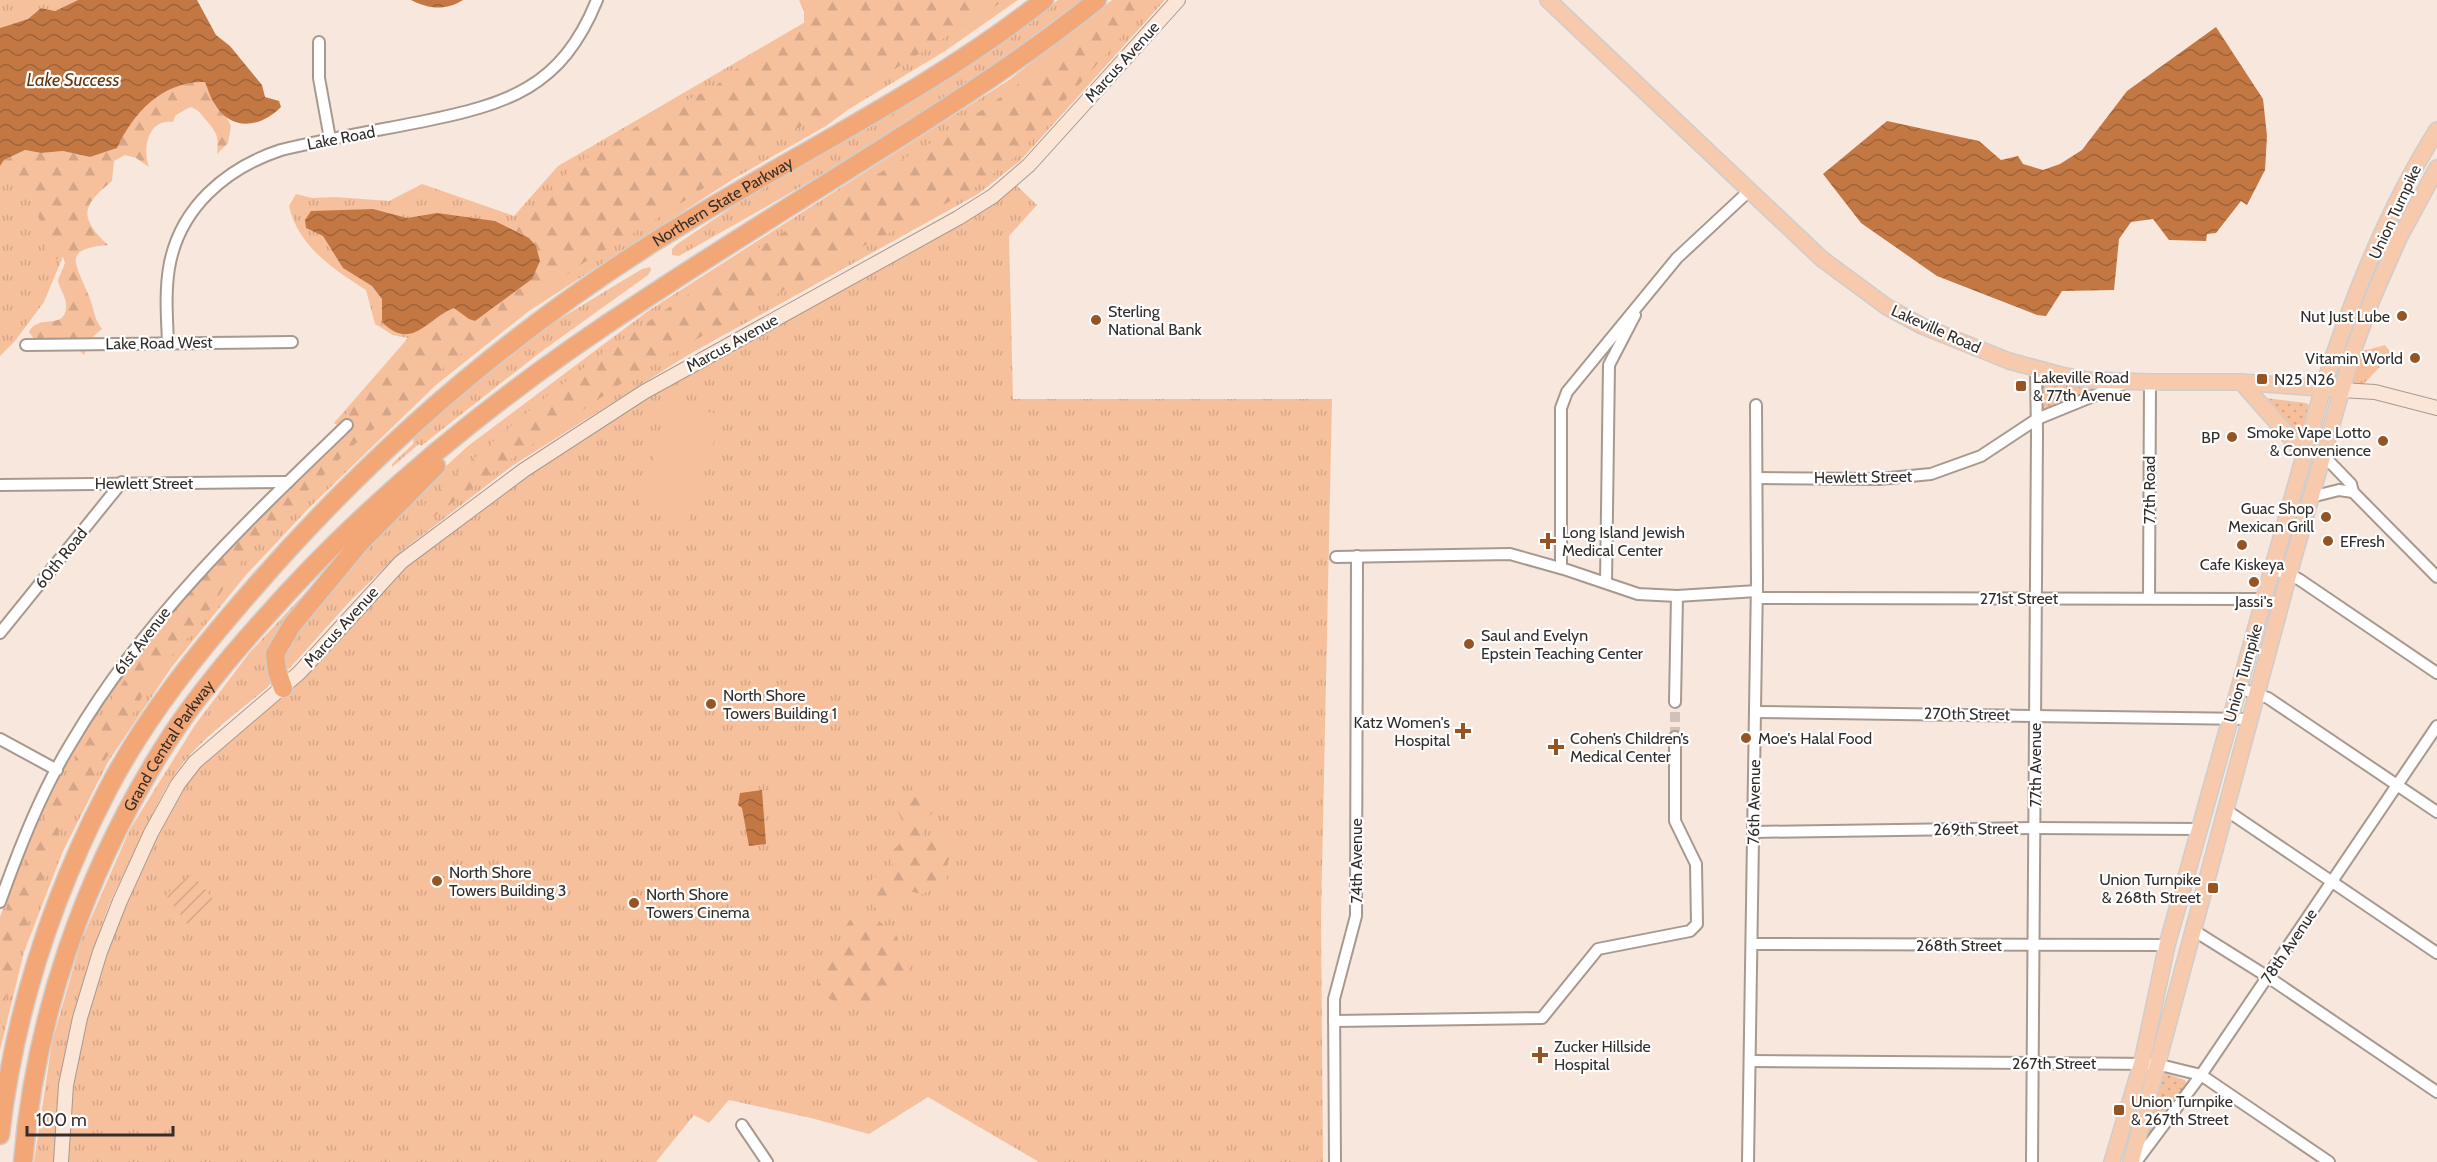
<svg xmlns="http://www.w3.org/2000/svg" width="2437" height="1162" font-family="Cabin,sans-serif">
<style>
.grass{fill:url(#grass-tufts)}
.forest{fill:url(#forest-firs)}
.park{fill:url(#park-dots)}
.garden{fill:url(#garden-furrows)}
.pitch{fill:#f7c09d}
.water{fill:url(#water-waves)}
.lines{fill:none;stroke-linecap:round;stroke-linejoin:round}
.street-tunnel{stroke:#d0c2b9;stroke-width:10;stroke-dasharray:10 5;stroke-linecap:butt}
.street-casing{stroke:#a8998f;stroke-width:14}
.secondary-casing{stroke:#a8998f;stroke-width:16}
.primary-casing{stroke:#cecdcc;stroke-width:18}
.highway-casing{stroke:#cecdcc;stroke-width:21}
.street{stroke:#fff;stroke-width:10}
.secondary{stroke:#fbe5d6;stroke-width:14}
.primary{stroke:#f8caad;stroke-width:15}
.highway{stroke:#f3a776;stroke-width:18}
.poi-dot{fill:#975423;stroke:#fff;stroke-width:2}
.labels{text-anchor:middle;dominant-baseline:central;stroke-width:4.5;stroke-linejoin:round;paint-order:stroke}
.street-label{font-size:16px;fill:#342e2a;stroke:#fff}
.poi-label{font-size:16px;fill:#342e2a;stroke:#fff;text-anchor:start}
.water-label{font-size:18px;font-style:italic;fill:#67350d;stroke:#fff}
</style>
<defs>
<pattern id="grass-tufts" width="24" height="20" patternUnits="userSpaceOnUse" patternTransform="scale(1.5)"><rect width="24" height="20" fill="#f7c09d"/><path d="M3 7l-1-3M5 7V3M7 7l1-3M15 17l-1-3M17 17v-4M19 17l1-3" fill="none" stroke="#d4a587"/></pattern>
<pattern id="forest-firs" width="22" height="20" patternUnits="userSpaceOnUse" patternTransform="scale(1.5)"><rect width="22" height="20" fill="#f7c09d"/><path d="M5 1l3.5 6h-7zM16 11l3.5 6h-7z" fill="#d4a587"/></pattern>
<pattern id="park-dots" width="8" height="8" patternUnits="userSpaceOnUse" patternTransform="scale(1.5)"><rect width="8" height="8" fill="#f7c09d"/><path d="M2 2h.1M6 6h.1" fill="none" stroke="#d4a587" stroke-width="1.8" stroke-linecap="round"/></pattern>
<pattern id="garden-furrows" width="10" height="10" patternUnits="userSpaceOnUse" patternTransform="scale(1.5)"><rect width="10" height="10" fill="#f7c09d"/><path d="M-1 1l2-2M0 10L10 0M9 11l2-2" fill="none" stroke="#d4a587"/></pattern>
<pattern id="water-waves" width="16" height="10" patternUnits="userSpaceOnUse" patternTransform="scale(1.5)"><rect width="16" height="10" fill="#c37844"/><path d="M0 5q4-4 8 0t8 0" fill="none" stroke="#9f6339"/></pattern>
</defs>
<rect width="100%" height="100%" fill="#f7e7dd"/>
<!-- grass -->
<g class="grass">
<polygon points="0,0 78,0 55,11 41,8 28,19 0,28"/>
<path d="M843,0H1018L945,51L849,109L826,126L735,178L529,311L436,385L308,509L245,576L171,668L108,762L63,851L24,952L0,1050V917L21,858L64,768L121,673L213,561L345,430L334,423L408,338L393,335L375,324L366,290C333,269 298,246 289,206L296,194L312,198L336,197L389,201L422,184L514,216L558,166Z"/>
<path d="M1058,0H1081C955,98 818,179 679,256L672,255V249L676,245L763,186L944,81Z"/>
<polygon points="1112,0 1165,0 1020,161 978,194 688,355 512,466 403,550 351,600 289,669 282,669 282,649 397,511 468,446 648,311 1009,80"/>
<polygon points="4,160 83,208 44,302 15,341 0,356 0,166"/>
<polygon points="1011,180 1037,205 1009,236 1013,399 1332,399 1321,918 1323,1162 1039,1162 928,1097 869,1134 811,1118 729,1100 709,1123 694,1115 656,1162 61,1162 86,996 178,784 283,688 379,583 524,470"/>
<polygon points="650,267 651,270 648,275 542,351 421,446 419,444 392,467 392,464 413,444 414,437 460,396 553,323 642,269"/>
<polygon points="2385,345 2392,354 2357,391 2341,389 2352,354"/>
<path d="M303,595L307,598L272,681L268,687C239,711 207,734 183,763C163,788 151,819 137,847C127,869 114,891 106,913C76,993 57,1076 54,1162H34L52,1042L81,941L130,829L195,725L250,652Z"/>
</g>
<!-- forest -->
<g class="forest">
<path d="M799,0H1005L874,82L857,95L771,143L663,215L572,270L536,299L445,366L433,381L355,444L249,549L201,623L154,675L121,735L59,832L9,979L0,1030V931L10,897L41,828L86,738L152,639L207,571L351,431V425L342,420L346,414L397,360L422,329L454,308L469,319C489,313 504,297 523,287L530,238L511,229L518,227V220L531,215L551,198L571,166L600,151L642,123L714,87L746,61L778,47L804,28V11Z"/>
<path d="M1122,0H1154L1015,157L970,191L850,253L638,372L497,469L382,556L378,549C458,471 541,395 633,332C704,283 775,237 848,192C891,165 937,141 979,112C1029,78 1076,39 1122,0Z"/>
<path d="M205,82L215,105L226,116L231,126L228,143L217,154C219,135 217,133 205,119C200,113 198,109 190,107L176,115L173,122C148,118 142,149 149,167L136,158L125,155L114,161L112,181C83,205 77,216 108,245C62,249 75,262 88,294C94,306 93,318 102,329L88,341L84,355C71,340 53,341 34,339L29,332C38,312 68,333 66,303C65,295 59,288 58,280L65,263L63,257L48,262C44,250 46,239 43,227C39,209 26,204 31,181L0,171V166L4,160L25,150L41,153L63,151L90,157L116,148C134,113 163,81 205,82Z"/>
<path d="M921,793C931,796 934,801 935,811L921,822L924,845L941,836C954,843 952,847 949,859C946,867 947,876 947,884L938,891L931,888L923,894C916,894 910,890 903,891C897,892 891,907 882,911C871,906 864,899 865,886L875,877L890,873L893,865L889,853C893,849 897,848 900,843C910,833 903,822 898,812L905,803Z"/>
<path d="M866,912C880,918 883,928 896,934L902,950L908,955V974L903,982L876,1005L870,1007L856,1001L840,1002L823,997L817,987L824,974L827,961L842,941L844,928L854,915Z"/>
</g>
<!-- park -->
<g class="park">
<polygon points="2036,369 2126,382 2037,419"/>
<polygon points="2264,398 2306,403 2309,405 2301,438"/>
<polygon points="2164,1073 2185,1080 2187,1086 2143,1146"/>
</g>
<!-- garden -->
<polygon class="garden" points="192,874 218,905 190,928 166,895"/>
<!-- pitch -->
<polygon class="pitch" points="671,401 722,416 688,523 638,508"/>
<!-- water -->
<g class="water">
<path d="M78,0H197L216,35L230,46L262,85L265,97L279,101L281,107C260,128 231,132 214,103C210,97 208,89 205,82C163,81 133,113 117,148L90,157L63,151L41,153L25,150L4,160L0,166V28L28,19L41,8L55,11Z"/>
<path d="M411,0H463C445,11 429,9 411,0Z"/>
<polygon points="2216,27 2263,99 2267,136 2265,170 2247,205 2241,201 2216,233 2207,234 2206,241 2169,240 2153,219 2131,222 2119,239 2114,290 2062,291 2046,316 2037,315 1937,276 1861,223 1823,174 1887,121 1979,141 2001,160 2018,156 2023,164 2043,170 2060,164 2082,150 2127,91"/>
<path d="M373,209L407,218L437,213L495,221L529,238L536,246L540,261L532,279L475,321L469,319L454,308C426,319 412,352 382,322V299L372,286L343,268L323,236L306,228L305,220L311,211Z"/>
<polygon points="762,790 766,844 749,846 742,808 738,805 740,793"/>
</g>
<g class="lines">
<!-- street-tunnel -->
<polyline class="street-tunnel" points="1675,737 1675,702"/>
<defs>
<g id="street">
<polyline points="319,42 319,78 330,139"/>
<path d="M168,343C167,318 165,293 169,268C179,208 226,168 281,150C327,139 374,131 420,122C507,104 561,89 597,0"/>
<polyline points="26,345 292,342"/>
<polyline points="2322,454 2351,484 2353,492 2437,577"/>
<polyline points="1757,478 1879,479 1931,474 1981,456 2037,419 2125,383"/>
<polyline points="0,485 288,482"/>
<polyline points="2311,497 2339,490 2353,492"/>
<polyline points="1336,557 1510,554 1567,570 1638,594 1677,596 1757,591"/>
<polyline points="1561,568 1561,408 1567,392 1677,258 1749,191"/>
<polyline points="2272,570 2289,574 2300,580 2437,673"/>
<polyline points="1606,583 1609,365 1635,315"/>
<polyline points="1757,598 2254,599 2281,603"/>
<polyline points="2149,598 2150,382"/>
<polyline points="0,633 122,482"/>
<polyline points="2239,688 2268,698 2437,812"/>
<polyline points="1675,702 1677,596"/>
<polyline points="1755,712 2251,719"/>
<polyline points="0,739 57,770"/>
<polyline points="2226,810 2437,953"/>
<polyline points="1753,832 2034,828 2199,829"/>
<path d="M0,902C20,846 42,790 73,740C145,618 246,522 347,425"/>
<polyline points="2193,930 2268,977 2437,1092"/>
<polyline points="1752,944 2167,945"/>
<polyline points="1334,1021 1542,1018 1598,949 1690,931 1697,924 1696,864 1675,821 1675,737"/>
<polyline points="1750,1061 2156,1064 2201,1075 2329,1162"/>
<polyline points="742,1125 767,1162"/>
<polyline points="1335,1162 1334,999 1356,916 1357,556"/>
<polyline points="1748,1162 1757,581 1756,405"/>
<polyline points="2032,1162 2037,434 2036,369"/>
<polyline points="2136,1162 2201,1075 2437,726"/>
</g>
<g id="secondary">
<polyline points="2341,390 2375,392 2437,408"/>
<polyline points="61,1162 66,1085 80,1018 100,952 120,901 151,833 178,784 195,762 299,673 401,562 524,470 644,392 958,218 993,196 1029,165 1178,0"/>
</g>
<g id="primary">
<polyline points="1548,0 1822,259 1887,307 1922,326 2009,361 2061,375 2088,380 2150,382 2241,382 2332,389"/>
<polyline points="2241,382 2305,454"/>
<path d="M2112,1162L2142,1062L2167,945L2323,388C2351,300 2388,208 2437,130"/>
<polyline points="2131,1162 2289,574 2352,354 2373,297 2399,238 2437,168"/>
</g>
<g id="highway">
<polyline points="283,688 277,671 275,654 292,625 359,544 436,466"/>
<path id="s1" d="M0,1135C14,1014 51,899 107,791C145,717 199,651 253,589C369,455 504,337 654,242C783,160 923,95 1044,0"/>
<path id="s2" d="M23,1162C35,1016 85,874 162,750C191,703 226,661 263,620C373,495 503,391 642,301C722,248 805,197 886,146C959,100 1030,54 1097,0"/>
</g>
</defs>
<!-- street casing -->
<use href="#street" class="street-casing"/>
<!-- secondary casing -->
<use href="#secondary" class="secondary-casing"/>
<!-- primary casing -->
<use href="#primary" class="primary-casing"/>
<!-- highway casing -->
<use href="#highway" class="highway-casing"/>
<!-- street -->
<use href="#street" class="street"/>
<!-- secondary -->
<use href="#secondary" class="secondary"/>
<!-- primary -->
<use href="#primary" class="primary"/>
<!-- highway -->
<use href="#highway" class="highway"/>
</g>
<!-- markers -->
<g class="poi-dot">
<circle cx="2402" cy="316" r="6"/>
<circle cx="1096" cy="320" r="6"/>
<circle cx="2415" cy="358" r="6"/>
<rect x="2256" y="373" width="12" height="12" rx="3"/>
<rect x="2015" y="380" width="12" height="12" rx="3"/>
<circle cx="2232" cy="437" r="6"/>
<circle cx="2383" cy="441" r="6"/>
<circle cx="2326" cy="517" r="6"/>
<path d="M1545 532h6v6h6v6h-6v6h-6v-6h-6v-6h6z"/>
<circle cx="2328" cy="541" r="6"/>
<circle cx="2242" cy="545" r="6"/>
<circle cx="2254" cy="582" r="6"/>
<circle cx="1469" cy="644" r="6"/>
<circle cx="711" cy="704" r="6"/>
<path d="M1460 722h6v6h6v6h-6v6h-6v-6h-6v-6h6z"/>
<circle cx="1746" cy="738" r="6"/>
<path d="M1553 738h6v6h6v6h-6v6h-6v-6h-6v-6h6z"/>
<circle cx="437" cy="881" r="6"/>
<rect x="2207" y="882" width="12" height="12" rx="3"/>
<circle cx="634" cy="903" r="6"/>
<path d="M1537 1046h6v6h6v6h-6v6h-6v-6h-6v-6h6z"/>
<rect x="2113" y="1104" width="12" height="12" rx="3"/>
</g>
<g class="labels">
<!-- street labels -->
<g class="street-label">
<text transform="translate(1122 62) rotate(-48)">Marcus Avenue</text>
<text transform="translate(341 138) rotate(-11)">Lake Road</text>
<text stroke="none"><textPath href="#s1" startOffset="1224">Northern State Parkway</textPath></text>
<text transform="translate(2395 212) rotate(-65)">Union Turnpike</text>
<text transform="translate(1936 329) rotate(24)">Lakeville Road</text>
<text transform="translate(159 343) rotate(-1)">Lake Road West</text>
<text transform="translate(732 343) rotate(-29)">Marcus Avenue</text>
<text transform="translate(1863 477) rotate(-1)">Hewlett Street</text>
<text x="144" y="483">Hewlett Street</text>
<text transform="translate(2149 490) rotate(-90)">77th Road</text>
<text transform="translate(61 558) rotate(-51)">60th Road</text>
<text x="2019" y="598">271st Street</text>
<text transform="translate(341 627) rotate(-48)">Marcus Avenue</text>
<text transform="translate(142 641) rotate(-52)">61st Avenue</text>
<text transform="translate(2243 673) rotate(-74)">Union Turnpike</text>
<text transform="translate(1967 714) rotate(1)">270th Street</text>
<text stroke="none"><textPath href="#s2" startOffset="446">Grand Central Parkway</textPath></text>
<text transform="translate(2035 765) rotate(-90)">77th Avenue</text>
<text transform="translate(1754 802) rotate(-89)">76th Avenue</text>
<text transform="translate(1976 829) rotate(-1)">269th Street</text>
<text transform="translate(1356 861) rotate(-90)">74th Avenue</text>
<text x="1959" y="945">268th Street</text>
<text transform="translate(2289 946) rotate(-56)">78th Avenue</text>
<text x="2054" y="1063">267th Street</text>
</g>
<!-- poi labels -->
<g class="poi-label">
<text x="1108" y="311">Sterling<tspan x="1108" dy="18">National Bank</tspan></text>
<text x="2390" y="316" text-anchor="end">Nut Just Lube</text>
<text x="2403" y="358" text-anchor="end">Vitamin World</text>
<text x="2033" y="377">Lakeville Road<tspan x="2033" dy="18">&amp; 77th Avenue</tspan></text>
<text x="2274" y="379">N25 N26</text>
<text x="2371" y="432" text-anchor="end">Smoke Vape Lotto<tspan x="2371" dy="18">&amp; Convenience</tspan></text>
<text x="2220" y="437" text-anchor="end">BP</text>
<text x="2314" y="508" text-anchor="end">Guac Shop<tspan x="2314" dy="18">Mexican Grill</tspan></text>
<text x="1562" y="532">Long Island Jewish<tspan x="1562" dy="18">Medical Center</tspan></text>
<text x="2340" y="541">EFresh</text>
<text x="2242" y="564" text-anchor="middle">Cafe Kiskeya</text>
<text x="2254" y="601" text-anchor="middle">Jassi's</text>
<text x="1481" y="635">Saul and Evelyn<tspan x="1481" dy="18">Epstein Teaching Center</tspan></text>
<text x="723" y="695">North Shore<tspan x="723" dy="18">Towers Building 1</tspan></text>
<text x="1450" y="722" text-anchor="end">Katz Women's<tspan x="1450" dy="18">Hospital</tspan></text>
<text x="1570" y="738">Cohen’s Children’s<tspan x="1570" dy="18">Medical Center</tspan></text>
<text x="1758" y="738">Moe's Halal Food</text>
<text x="449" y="872">North Shore<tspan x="449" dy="18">Towers Building 3</tspan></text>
<text x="2201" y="879" text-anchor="end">Union Turnpike<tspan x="2201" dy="18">&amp; 268th Street</tspan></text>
<text x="646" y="894">North Shore<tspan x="646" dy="18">Towers Cinema</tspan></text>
<text x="1554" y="1046">Zucker Hillside<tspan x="1554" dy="18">Hospital</tspan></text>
<text x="2131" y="1101">Union Turnpike<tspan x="2131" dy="18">&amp; 267th Street</tspan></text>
</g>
<!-- water labels -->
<g class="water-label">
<text x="73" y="80">Lake Success</text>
</g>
</g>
<!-- scale -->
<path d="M27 1126v9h146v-9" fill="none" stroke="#342e2a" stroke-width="3"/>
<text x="36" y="1126" font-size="18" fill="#342e2a" stroke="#ffffff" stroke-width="4.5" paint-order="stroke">100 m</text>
</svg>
